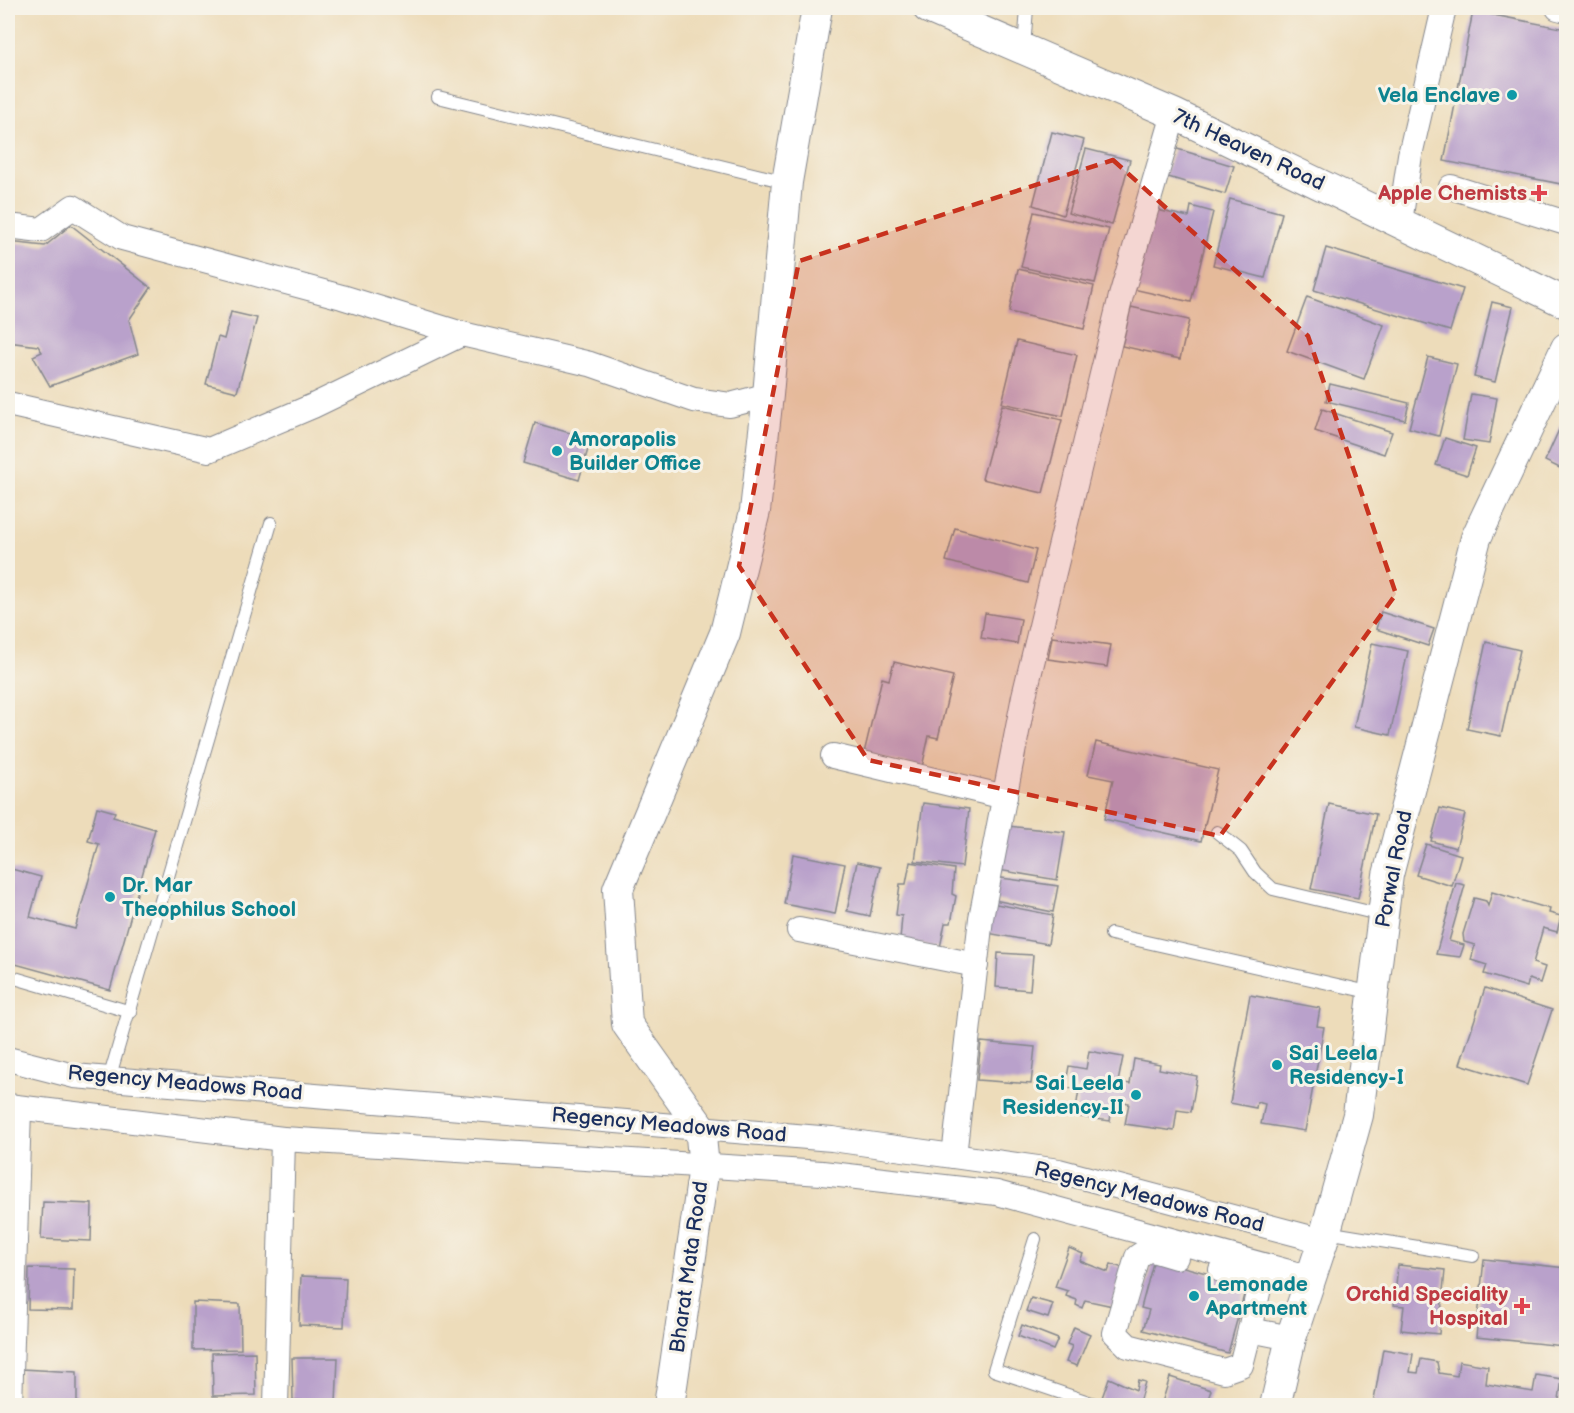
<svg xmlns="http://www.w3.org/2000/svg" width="1574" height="1413" font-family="'Balsamiq Sans',sans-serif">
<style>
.building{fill:#b9a1cb}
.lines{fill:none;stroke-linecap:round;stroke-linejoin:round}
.service-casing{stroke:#84868c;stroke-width:14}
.minor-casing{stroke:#84868c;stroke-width:26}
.tertiary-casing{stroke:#84868c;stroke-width:32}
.service{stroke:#fff;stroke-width:12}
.minor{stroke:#fff;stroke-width:24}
.tertiary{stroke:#fff;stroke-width:30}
.marked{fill:#c8321e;fill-opacity:0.2;stroke:#c8321e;stroke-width:4.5;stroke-dasharray:12 8;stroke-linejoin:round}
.culture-dot{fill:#0f9aa8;stroke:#f7f3e8;stroke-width:2}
.health-dot{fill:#e0444e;stroke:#f7f3e8;stroke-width:2}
.labels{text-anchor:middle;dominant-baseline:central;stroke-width:6;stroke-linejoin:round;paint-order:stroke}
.culture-label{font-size:21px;font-weight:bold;fill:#0d838f;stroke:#f7f3e8;text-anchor:start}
.street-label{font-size:21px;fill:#1b2f5e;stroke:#f7f3e8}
.health-label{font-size:21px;font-weight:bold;fill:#be3a42;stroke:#f7f3e8;text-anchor:end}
</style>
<rect width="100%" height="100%" fill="#f7f3e8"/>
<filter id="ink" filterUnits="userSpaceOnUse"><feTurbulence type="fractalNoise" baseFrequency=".0167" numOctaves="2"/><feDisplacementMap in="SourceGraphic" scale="12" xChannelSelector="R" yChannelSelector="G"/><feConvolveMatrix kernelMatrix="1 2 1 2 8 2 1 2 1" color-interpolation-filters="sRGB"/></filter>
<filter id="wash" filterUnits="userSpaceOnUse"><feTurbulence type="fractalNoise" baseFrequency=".008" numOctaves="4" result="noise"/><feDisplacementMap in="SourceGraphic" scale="24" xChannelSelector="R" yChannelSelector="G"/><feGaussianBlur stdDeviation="1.35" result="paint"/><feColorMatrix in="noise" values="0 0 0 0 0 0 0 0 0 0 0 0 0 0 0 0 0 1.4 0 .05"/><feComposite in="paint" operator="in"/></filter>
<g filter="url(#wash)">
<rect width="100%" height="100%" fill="#eddcba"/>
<g id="blocks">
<!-- building -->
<g class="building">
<polygon points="1473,11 1566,29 1566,185 1444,161"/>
<polygon points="1052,132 1084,140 1063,215 1033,205"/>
<polygon points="1174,148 1234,166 1225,194 1165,176"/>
<polygon points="1086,149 1130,160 1112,225 1068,213"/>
<polygon points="1230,199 1282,213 1265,278 1213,265"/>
<polygon points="1191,206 1213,212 1191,302 1133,289 1152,209 1189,217"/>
<polygon points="1034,212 1109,229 1095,283 1021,267"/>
<polygon points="71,225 151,288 129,320 138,354 50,386 33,356 42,352 38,346 8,342 8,242 45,246"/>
<polygon points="1326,248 1463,289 1450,331 1314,290"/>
<polygon points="1018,269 1094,286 1084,329 1009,312"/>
<polygon points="1307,297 1384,325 1364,379 1287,351"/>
<polygon points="1492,302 1513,307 1495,382 1474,377"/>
<polygon points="1131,307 1189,320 1180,359 1122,346"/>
<polygon points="231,312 257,318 237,392 206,384 218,337 224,339"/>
<polygon points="1017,341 1077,355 1063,416 1002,403"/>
<polygon points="1428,357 1457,364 1439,436 1409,428"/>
<polygon points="1330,384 1409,403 1405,420 1326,401"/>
<polygon points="1471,394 1497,398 1489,444 1463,440"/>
<polygon points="1002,405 1062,420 1043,493 982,479"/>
<polygon points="1322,409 1392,432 1384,454 1315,431"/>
<polygon points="1566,414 1566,471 1545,461"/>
<polygon points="535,423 591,439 579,480 523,463"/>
<polygon points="1445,438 1476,448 1467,475 1436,465"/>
<polygon points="955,528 1036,550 1028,583 946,561"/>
<polygon points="1381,612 1434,629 1428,646 1376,629"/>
<polygon points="985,613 1021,619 1017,644 981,638"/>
<polygon points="1052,637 1111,645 1107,667 1048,659"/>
<polygon points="1486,642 1520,650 1501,736 1467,729"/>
<polygon points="1372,643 1408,651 1390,735 1354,727"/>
<polygon points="894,662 953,676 938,738 929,736 922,767 864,753 882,678 889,680"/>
<polygon points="1096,742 1218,770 1201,841 1104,819 1113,780 1088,775"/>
<polygon points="923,803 969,809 962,867 915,861"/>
<polygon points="1329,804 1376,814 1358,898 1311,889"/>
<polygon points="97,807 115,812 113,817 155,829 110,990 8,962 8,868 41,877 30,917 75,929 99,844 88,841"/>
<polygon points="1440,808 1465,814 1456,848 1431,841"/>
<polygon points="1007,826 1065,832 1057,880 998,870"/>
<polygon points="1426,844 1461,855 1452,886 1416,875"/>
<polygon points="793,854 845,864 835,914 784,904"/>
<polygon points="857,862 880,867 870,916 847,911"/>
<polygon points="910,862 954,869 952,894 956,896 951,923 945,923 940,948 900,941 902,916 896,915 900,884 906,884"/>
<polygon points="994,877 1058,886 1053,912 989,899"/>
<polygon points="1456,883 1465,885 1449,941 1464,945 1460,957 1436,954"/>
<polygon points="1492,892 1550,909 1549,913 1561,916 1557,932 1543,928 1533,963 1545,967 1540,983 1529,979 1527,987 1484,974 1487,965 1471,960 1475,945 1464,942 1463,934 1474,898 1486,901 1488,906"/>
<polygon points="991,903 1053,915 1048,944 987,933"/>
<polygon points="998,953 1033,955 1030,990 996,987"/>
<polygon points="1485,988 1552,1010 1527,1085 1460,1064"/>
<polygon points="1250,995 1320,1008 1317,1026 1324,1027 1305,1131 1261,1124 1265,1104 1257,1102 1256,1108 1230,1103"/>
<polygon points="981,1042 1035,1047 1031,1084 977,1080"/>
<polygon points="1089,1051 1123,1057 1118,1082 1130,1084 1134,1059 1160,1064 1159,1069 1197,1076 1191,1112 1177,1110 1174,1131 1125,1124 1129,1103 1113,1100 1110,1121 1075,1116 1079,1089 1065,1088 1069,1066 1086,1069"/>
<polygon points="43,1202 92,1204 91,1241 41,1239"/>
<polygon points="1069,1248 1083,1254 1080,1261 1108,1272 1111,1264 1123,1268 1113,1306 1085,1300 1082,1308 1076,1305 1077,1300 1066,1296 1068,1291 1055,1287"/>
<polygon points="1154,1259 1247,1284 1228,1353 1143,1330 1149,1310 1141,1308"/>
<polygon points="1484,1259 1566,1268 1564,1346 1476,1337"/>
<polygon points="1398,1265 1445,1270 1439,1334 1401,1330 1404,1306 1394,1305"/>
<polygon points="29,1268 74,1269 73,1310 28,1309"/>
<polygon points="301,1276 346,1278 344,1327 299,1325"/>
<polygon points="1031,1298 1053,1304 1048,1318 1026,1311"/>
<polygon points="193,1302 240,1304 241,1349 193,1350"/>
<polygon points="1022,1325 1058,1339 1053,1350 1018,1336"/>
<polygon points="1074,1327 1090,1334 1077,1366 1066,1362 1072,1346 1067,1344"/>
<polygon points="1383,1349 1413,1354 1410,1372 1418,1373 1421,1359 1437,1362 1439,1373 1457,1376 1459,1361 1488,1366 1486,1384 1533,1392 1536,1375 1562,1379 1558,1406 1373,1406"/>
<polygon points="255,1352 256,1395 213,1396 212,1353"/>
<polygon points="292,1358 338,1358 336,1403 293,1400"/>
<polygon points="21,1369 77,1372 77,1406 21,1406"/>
<polygon points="1170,1377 1211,1390 1206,1406 1161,1406"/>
<polygon points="1109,1378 1136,1390 1138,1380 1145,1382 1138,1406 1099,1406"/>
</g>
</g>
</g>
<g filter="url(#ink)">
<use href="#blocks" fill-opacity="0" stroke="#84868c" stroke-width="1.5"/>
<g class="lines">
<defs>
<g id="service">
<polyline points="1024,48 1027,8"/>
<polyline points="438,97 786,182"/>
<polyline points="1217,832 1241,851 1255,872 1273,889 1382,915"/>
<polyline points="1111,934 1373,993"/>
<polyline points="8,976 131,1012"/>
<polyline points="109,1079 271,523"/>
<polyline points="1326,1232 1473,1256"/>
<polyline points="1035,1239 994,1370 1100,1406"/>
</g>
<g id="minor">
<polyline points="1558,8 1566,10"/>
<polyline points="1451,187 1566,223"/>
<polyline points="1400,222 1410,155 1444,8"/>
<polyline points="8,226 41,230 73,207 122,238 342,297 462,334 590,364 694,400 730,405 768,395"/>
<polyline points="8,404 209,450 313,406 462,334"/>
<polyline points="833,756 1005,797"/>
<polyline points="799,930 976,965"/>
<polyline points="8,1059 74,1076 832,1139 1059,1171 1323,1241"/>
<polyline points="8,1106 283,1139 822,1173 997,1193 1311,1278"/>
<polyline points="954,1156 981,918 1024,696 1121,296 1174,114"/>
<polyline points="1176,1257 1149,1249 1137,1257 1115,1333 1128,1346 1224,1371 1241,1365 1250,1330 1291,1338"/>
<polyline points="1221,1270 1251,1279 1259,1288 1250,1330"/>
<polyline points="10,1406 19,1109"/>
<polyline points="276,1406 283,1139"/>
</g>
<g id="tertiary">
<polyline points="928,8 1174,114 1566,303"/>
<polyline points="669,1406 704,1167 700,1127 627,1024 618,889 725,633 755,511 768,395 787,182 817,8"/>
<polyline points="1275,1406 1291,1338 1323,1241 1358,1115 1388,875 1476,538 1566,348"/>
</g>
</defs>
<!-- service casing -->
<use href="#service" class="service-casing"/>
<!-- minor casing -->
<use href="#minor" class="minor-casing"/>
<!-- tertiary casing -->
<use href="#tertiary" class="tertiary-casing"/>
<!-- service -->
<use href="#service" class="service"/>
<!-- minor -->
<use href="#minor" class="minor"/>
<!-- tertiary -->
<use href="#tertiary" class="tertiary"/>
</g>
</g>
<!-- marked area -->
<path class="marked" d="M1113,160L1308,336L1396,594L1220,836L868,760L739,566L799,261Z"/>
<!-- markers -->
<g class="culture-dot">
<circle cx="1512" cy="95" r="6"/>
<circle cx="557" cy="451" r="6"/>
<circle cx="110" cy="897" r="6"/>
<circle cx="1277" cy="1065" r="6"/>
<circle cx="1136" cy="1095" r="6"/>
<circle cx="1194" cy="1296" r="6"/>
</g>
<g class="health-dot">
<path d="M1536 184h6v6h6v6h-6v6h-6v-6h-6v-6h6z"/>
<path d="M1519 1297h6v6h6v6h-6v6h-6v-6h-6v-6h6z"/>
</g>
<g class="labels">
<!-- culture labels -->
<g class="culture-label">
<text x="1500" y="95" text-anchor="end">Vela Enclave</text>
<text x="569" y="439">Amorapolis<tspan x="569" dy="24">Builder Office</tspan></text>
<text x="122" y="885">Dr. Mar<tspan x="122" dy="24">Theophilus School</tspan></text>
<text x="1289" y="1053">Sai Leela<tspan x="1289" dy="24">Residency-I</tspan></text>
<text x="1124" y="1083" text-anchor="end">Sai Leela<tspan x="1124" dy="24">Residency-II</tspan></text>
<text x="1206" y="1284">Lemonade<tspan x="1206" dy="24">Apartment</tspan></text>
</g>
<!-- street labels -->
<g class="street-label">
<text transform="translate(1249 150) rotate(25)">7th Heaven Road</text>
<text transform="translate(1394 869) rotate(-79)">Porwal Road</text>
<text transform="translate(185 1083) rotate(5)">Regency Meadows Road</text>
<text transform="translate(669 1125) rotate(5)">Regency Meadows Road</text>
<text transform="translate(1149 1197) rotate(14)">Regency Meadows Road</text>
<text transform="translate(689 1267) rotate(-82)">Bharat Mata Road</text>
</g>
<!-- health labels -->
<g class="health-label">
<text x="1527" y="193">Apple Chemists</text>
<text x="1508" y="1294">Orchid Speciality<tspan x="1508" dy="24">Hospital</tspan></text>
</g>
</g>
<!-- margin -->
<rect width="1574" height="1413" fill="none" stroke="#f7f3e8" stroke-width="30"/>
</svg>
